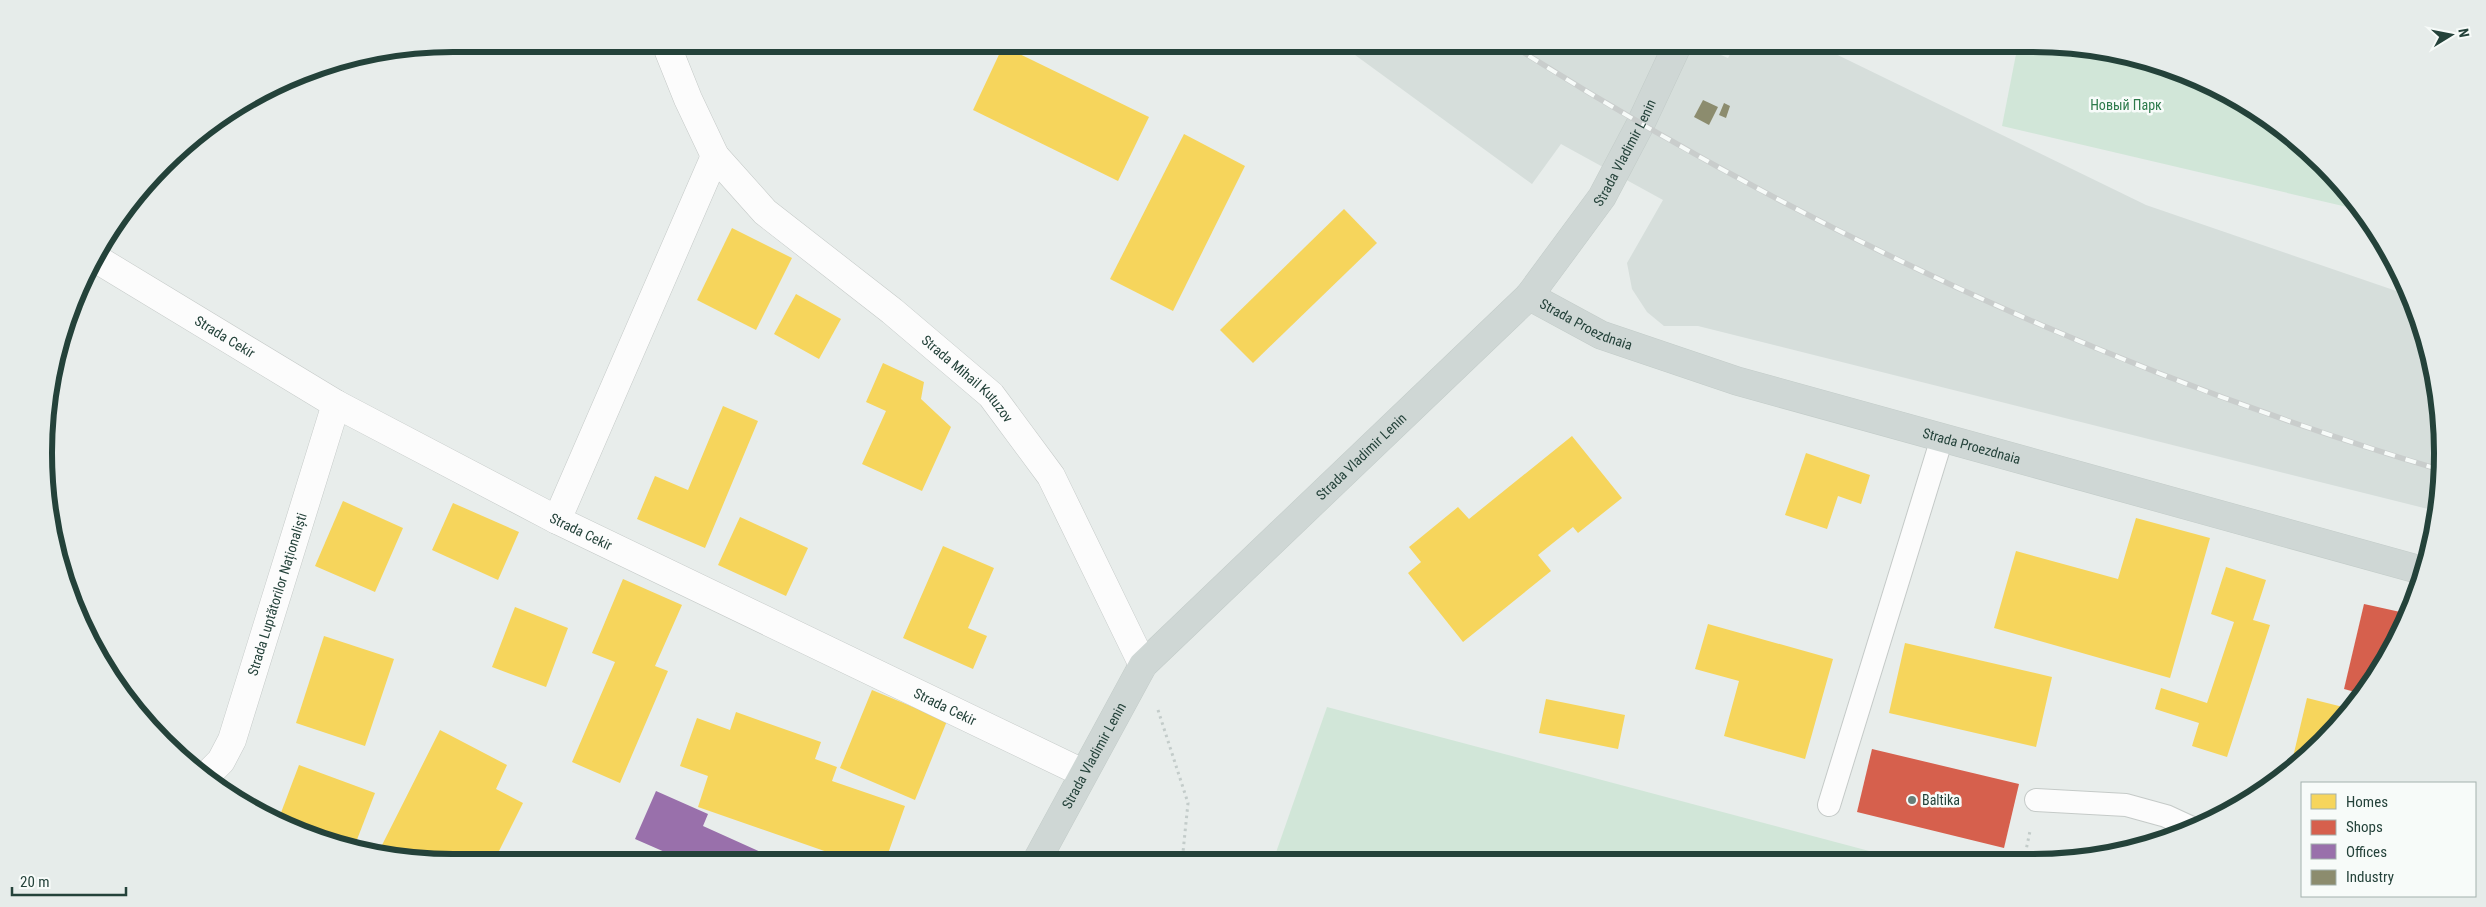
<svg xmlns="http://www.w3.org/2000/svg" width="2486" height="907" font-family="'Roboto Condensed',sans-serif">
<style>
.built{fill:#d6dedb}
.green{fill:#d1e6d8}
.homes{fill:#f6d55c}
.shops{fill:#d6604d}
.offices{fill:#9970ab}
.industry{fill:#8c8c6e}
.lines{fill:none;stroke-linecap:round;stroke-linejoin:round}
.lane-casing{stroke:#c5cac8;stroke-width:24}
.street-casing{stroke:#c5cac8;stroke-width:29}
.primary-casing{stroke:#c3ccc9;stroke-width:29}
.path{stroke:#c3ccca;stroke-width:3;stroke-dasharray:2.5 4;stroke-linecap:butt}
.lane{stroke:#fcfcfc;stroke-width:22}
.street{stroke:#fcfcfc;stroke-width:28}
.primary{stroke:#cfd7d5;stroke-width:28}
.rail-casing{stroke:#c9cdcc;stroke-width:5.5}
.rail{stroke:#f7fbf9;stroke-width:4;stroke-dasharray:11;stroke-linecap:butt}
.poi-dot{fill:#697e78;stroke:#f7fbf9;stroke-width:2}
.labels{text-anchor:middle;dominant-baseline:central;stroke-width:5;stroke-linejoin:round;paint-order:stroke}
.park-label{font-size:14px;fill:#2d7a4b;stroke:#f7fbf9}
.street-label{font-size:14px;fill:#24423a;stroke:#f7fbf9}
.poi-label{font-size:14px;fill:#24423a;stroke:#f7fbf9;text-anchor:start}
.rim{fill:none;stroke:#24423a;stroke-width:6}
</style>
<rect width="100%" height="100%" fill="#e8edeb"/>
<!-- built -->
<polygon class="built" points="1340,44 1695,44 1728,58 1736,44 1815,44 2146,205 2408,295 2420,322 2439,400 2441,480 2436,511 1698,326 1664,326 1647,312 1632,289 1627,263 1663,200 1561,144 1532,184"/>
<!-- green -->
<g class="green">
<polygon points="2018,44 2138,58 2213,86 2282,128 2340,183 2360,210 2002,126"/>
<polygon points="1327,707 1903,860 1273,861"/>
</g>
<!-- homes -->
<g class="homes">
<polygon points="1003,46 1149,117 1118,181 973,110"/>
<polygon points="1184,134 1245,166 1173,311 1110,279"/>
<polygon points="1344,209 1377,243 1253,363 1220,330"/>
<polygon points="732,228 792,258 756,330 697,300"/>
<polygon points="796,294 841,319 819,359 774,334"/>
<polygon points="883,363 924,382 921,399 951,427 922,491 862,464 886,411 866,402"/>
<polygon points="723,406 758,421 705,548 637,519 655,476 688,490"/>
<polygon points="1572,436 1622,498 1578,533 1573,527 1538,555 1551,571 1463,642 1408,573 1421,562 1409,547 1458,507 1469,519"/>
<polygon points="1806,453 1870,475 1861,504 1838,496 1827,529 1785,515"/>
<polygon points="343,501 403,528 375,592 315,566"/>
<polygon points="453,503 519,532 498,580 432,550"/>
<polygon points="740,517 808,548 786,596 718,565"/>
<polygon points="2136,518 2210,538 2170,678 1994,628 2016,551 2118,579"/>
<polygon points="943,546 994,568 968,628 987,636 973,669 903,638"/>
<polygon points="2226,567 2266,580 2253,620 2270,625 2227,757 2192,746 2199,723 2155,709 2161,688 2207,703 2234,622 2211,614"/>
<polygon points="623,579 682,605 655,666 668,671 620,783 572,762 615,662 592,653"/>
<polygon points="515,607 568,628 546,687 492,667"/>
<polygon points="1708,624 1833,659 1805,759 1724,736 1739,681 1695,669"/>
<polygon points="324,636 394,659 365,746 296,723"/>
<polygon points="1905,643 2052,677 2036,747 1889,713"/>
<polygon points="872,690 947,721 915,800 840,768"/>
<polygon points="2307,698 2347,708 2304,760 2293,757"/>
<polygon points="1546,699 1625,715 1618,749 1539,733"/>
<polygon points="736,712 821,742 815,759 837,767 832,781 905,806 885,862 856,862 698,807 708,776 680,766 697,718 730,730"/>
<polygon points="440,730 507,765 496,789 523,803 493,863 454,863 378,853"/>
<polygon points="299,765 375,793 353,850 279,818"/>
</g>
<!-- shops -->
<g class="shops">
<polygon points="2364,604 2405,613 2387,659 2359,693 2344,689"/>
<polygon points="1872,749 2019,784 2004,848 1857,812"/>
</g>
<!-- offices -->
<polygon class="offices" points="656,791 708,814 703,826 785,863 690,863 635,839"/>
<!-- industry -->
<g class="industry">
<polygon points="1703,100 1718,107 1709,125 1694,117"/>
<polygon points="1724,103 1730,106 1726,118 1719,115"/>
</g>
<g class="lines">
<defs>
<g id="lane">
<polyline points="2036,800 2126,805 2166,816 2192,828"/>
<polyline points="1829,805 1942,438"/>
</g>
<g id="street">
<path id="s1" d="M666,44L688,99L715,156L765,212L892,311L991,395L1051,476L1143,665"/>
<path id="s2" d="M95,258L336,404L557,520L1083,773"/>
<polyline points="557,520 715,156"/>
<path id="s3" d="M205,777L221,761L232,740L336,404"/>
</g>
<g id="primary">
<path id="s4" d="M1529,296L1601,335L1737,381L2424,571"/>
<path id="s5" d="M1036,862L1143,665L1529,296L1602,197L1641,123L1678,44"/>
</g>
</defs>
<!-- lane casing -->
<use href="#lane" class="lane-casing"/>
<!-- street casing -->
<use href="#street" class="street-casing"/>
<!-- primary casing -->
<use href="#primary" class="primary-casing"/>
<!-- path -->
<g class="path">
<polyline points="1158,710 1188,803 1182,862"/>
<polyline points="2024,860 2030,831"/>
</g>
<!-- lane -->
<use href="#lane" class="lane"/>
<!-- street -->
<use href="#street" class="street"/>
<!-- primary -->
<use href="#primary" class="primary"/>
<defs>
<path id="rail" d="M1510,44C1800,228 2112,372 2441,470"/>
</defs>
<!-- rail casing -->
<use href="#rail" class="rail-casing"/>
<!-- rail -->
<use href="#rail" class="rail"/>
</g>
<!-- markers -->
<circle class="poi-dot" cx="1912" cy="800" r="5"/>
<g class="labels">
<!-- park labels -->
<g class="park-label">
<text x="2126" y="105">Новый Парк</text>
</g>
<!-- street labels -->
<g class="street-label">
<text stroke="none"><textPath href="#s5" startOffset="931">Strada Vladimir Lenin</textPath></text>
<text stroke="none"><textPath href="#s4" startOffset="64">Strada Proezdnaia</textPath></text>
<text stroke="none"><textPath href="#s2" startOffset="152">Strada Cekir</textPath></text>
<text stroke="none"><textPath href="#s1" startOffset="460">Strada Mihail Kutuzov</textPath></text>
<text stroke="none"><textPath href="#s4" startOffset="469">Strada Proezdnaia</textPath></text>
<text stroke="none"><textPath href="#s5" startOffset="526">Strada Vladimir Lenin</textPath></text>
<text stroke="none"><textPath href="#s2" startOffset="558">Strada Cekir</textPath></text>
<text stroke="none"><textPath href="#s3" startOffset="199">Strada Luptătorilor Naționaliști</textPath></text>
<text stroke="none"><textPath href="#s2" startOffset="962">Strada Cekir</textPath></text>
<text stroke="none"><textPath href="#s5" startOffset="121">Strada Vladimir Lenin</textPath></text>
</g>
<!-- poi labels -->
<g class="poi-label">
<text x="1922" y="800">Baltika</text>
</g>
</g>
<!-- crop -->
<path d="M0 0H2486V907H0ZM453 52H2033A401 401 0 0 1 2434 453V453A401 401 0 0 1 2033 854H453A401 401 0 0 1 52 453V453A401 401 0 0 1 453 52Z" fill="#e6ecea" fill-rule="evenodd"/>
<path class="rim" d="M453 52H2033A401 401 0 0 1 2434 453V453A401 401 0 0 1 2033 854H453A401 401 0 0 1 52 453V453A401 401 0 0 1 453 52Z"/>
<!-- legend -->
<rect x="2301" y="782" width="175" height="115" fill="#f7fbf9" stroke="#a3b1ad"/>
<rect x="2311" y="794" width="25" height="15" fill="#f6d55c" stroke="#a3b1ad"/>
<text x="2346" y="807" font-size="15" fill="#24423a">Homes</text>
<rect x="2311" y="820" width="25" height="15" fill="#d6604d" stroke="#a3b1ad"/>
<text x="2346" y="832" font-size="15" fill="#24423a">Shops</text>
<rect x="2311" y="844" width="25" height="15" fill="#9970ab" stroke="#a3b1ad"/>
<text x="2346" y="857" font-size="15" fill="#24423a">Offices</text>
<rect x="2311" y="870" width="25" height="15" fill="#8c8c6e" stroke="#a3b1ad"/>
<text x="2346" y="882" font-size="15" fill="#24423a">Industry</text>
<!-- north arrow -->
<g transform="translate(2451 35) rotate(80)" stroke="#f7fbf9" stroke-width="4" paint-order="stroke">
<path d="M0-4L9 19L0 12L-9 19Z" fill="#24423a"/>
<text y="-8" font-size="14" font-weight="bold" text-anchor="middle" fill="#24423a">N</text>
</g>
<!-- scale -->
<path d="M12 887v8h114v-8" fill="none" stroke="#24423a" stroke-width="2.5"/>
<text x="20" y="887" font-size="15" fill="#24423a" stroke="#f7fbf9" stroke-width="4" paint-order="stroke">20 m</text>
</svg>
